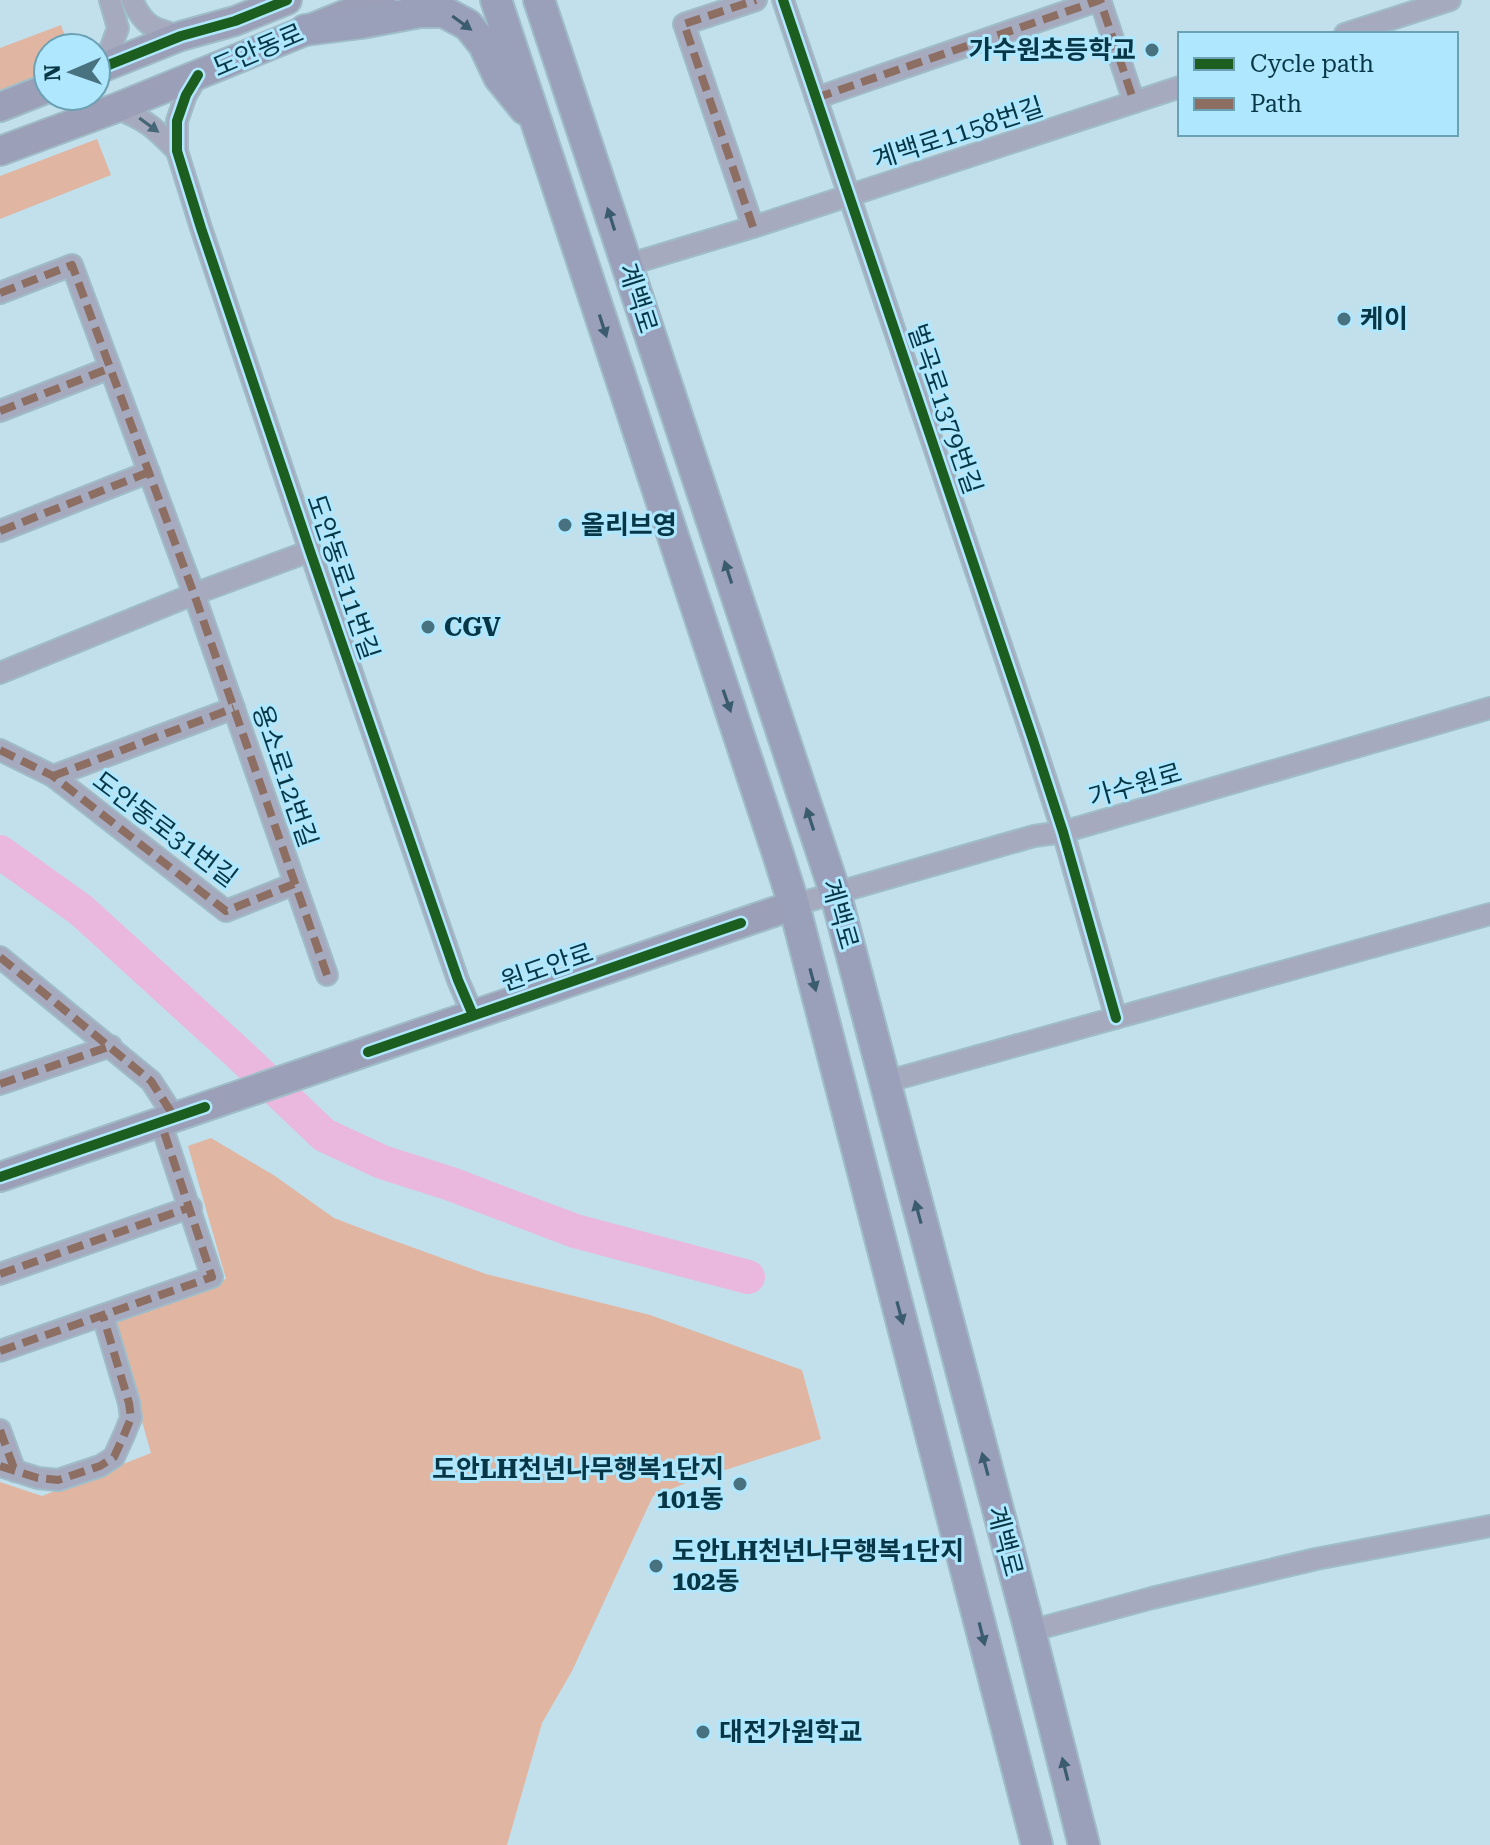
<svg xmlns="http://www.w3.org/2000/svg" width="1490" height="1845" font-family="'Roboto Serif','Noto Sans KR',serif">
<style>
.green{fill:#e0b5a2}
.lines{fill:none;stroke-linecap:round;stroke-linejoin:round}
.river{stroke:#eab7df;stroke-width:34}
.street-casing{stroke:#9fbdc8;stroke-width:24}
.secondary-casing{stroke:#9fbdc8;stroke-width:32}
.primary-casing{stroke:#9fbdc8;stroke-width:34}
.street{stroke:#a5aabf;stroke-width:20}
.secondary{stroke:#9b9fb7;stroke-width:28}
.primary{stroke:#9aa0b9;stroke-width:30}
.quiet{stroke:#8d6e63;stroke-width:8;stroke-dasharray:16 8;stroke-linecap:butt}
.cycleway-casing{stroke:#afe8fe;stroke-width:15}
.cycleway{stroke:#1b5e20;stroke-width:10}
.oneway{fill:#3a5c6e}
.oneway2{fill:#466576}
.poi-dot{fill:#487280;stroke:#afe8fe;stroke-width:3}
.labels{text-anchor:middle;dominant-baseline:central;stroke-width:6;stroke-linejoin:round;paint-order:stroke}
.street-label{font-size:26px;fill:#073746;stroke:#afe8fe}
.poi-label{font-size:26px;font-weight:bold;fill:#073746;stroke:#afe8fe;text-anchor:start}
</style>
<rect width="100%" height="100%" fill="#c1e0ec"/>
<!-- green -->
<g class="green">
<polygon points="61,25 69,48 48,48 48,72 0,90 0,48"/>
<polygon points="97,139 111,175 0,219 0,176"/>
<polygon points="211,1138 275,1176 334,1218 381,1236 486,1274 650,1315 802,1370 821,1439 694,1480 653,1496 572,1671 542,1723 507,1845 0,1845 0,1482 42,1496 151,1453 115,1327 121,1319 226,1279 188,1146"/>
</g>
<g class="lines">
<!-- river -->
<polyline class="river" points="0,852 81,910 239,1054 324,1135 382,1162 451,1184 575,1231 748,1277"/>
<defs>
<g id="street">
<path d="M132,0C144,27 154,29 181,36"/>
<polyline points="783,0 1032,737 1063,832 1116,1018"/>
<polyline points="1345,34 1450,0"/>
<polyline points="98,69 111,47 118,28 110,0"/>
<polyline points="198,75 186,95 177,121 177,151 201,228 310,551 458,980 473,1015"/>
<polyline points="816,98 1100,0 1134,102"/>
<path d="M116,108C146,120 154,127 177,151"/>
<polyline points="753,227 684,24 756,0"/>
<polyline points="627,265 753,227 1180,87"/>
<polyline points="0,293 72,265 194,594 327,975"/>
<polyline points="0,411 110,368"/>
<polyline points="0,531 149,472"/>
<polyline points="0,673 194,594 310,551"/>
<polyline points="0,750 53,776 226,911 294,884"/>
<polyline points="53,776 234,708"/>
<polyline points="794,905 1034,836 1063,832 1490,708"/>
<polyline points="0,957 151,1081 175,1118"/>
<polyline points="885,1082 1490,914"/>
<polyline points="0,1084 111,1046"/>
<polyline points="0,1274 191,1207"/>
<polyline points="0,1351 212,1277 161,1123"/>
<polyline points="0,1430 15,1471"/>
<polyline points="0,1466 38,1478 58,1480 100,1466 114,1457 124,1435 131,1418 129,1403 103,1316"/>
<polyline points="1030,1631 1152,1598 1316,1559 1490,1526"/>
</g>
<g id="secondary">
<polyline points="96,70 181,36 235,21 287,0"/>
<polyline points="0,107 48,88"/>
<polyline points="0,151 116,108 381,0"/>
<polyline points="0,1177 794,905"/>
</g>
<g id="primary">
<polyline points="496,0 778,854 794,905 1037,1845"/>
<polyline points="539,0 835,892 1030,1631 1084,1845"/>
<polyline points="305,30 361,23 420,12 444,12 468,25 484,45 499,77 525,109"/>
</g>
</defs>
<!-- street casing -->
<use href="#street" class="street-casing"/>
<!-- secondary casing -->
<use href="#secondary" class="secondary-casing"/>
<!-- primary casing -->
<use href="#primary" class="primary-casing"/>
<!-- street -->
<use href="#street" class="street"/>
<!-- secondary -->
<use href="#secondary" class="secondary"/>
<!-- primary -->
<use href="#primary" class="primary"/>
<!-- quiet -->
<g class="quiet">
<polyline points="816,98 1100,0 1134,102"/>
<polyline points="753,227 684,24 756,0"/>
<polyline points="0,293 72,265 194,594 327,975"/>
<polyline points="0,411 110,368"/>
<polyline points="0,531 149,472"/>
<polyline points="0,750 53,776 226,911 294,884"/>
<polyline points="53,776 234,708"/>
<polyline points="0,957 151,1081 175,1118"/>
<polyline points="0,1084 111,1046"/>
<polyline points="0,1274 191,1207"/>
<polyline points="0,1351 212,1277 161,1123"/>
<polyline points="0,1430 15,1471"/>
<polyline points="0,1466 38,1478 58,1480 100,1466 114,1457 124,1435 131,1418 129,1403 103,1316"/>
</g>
<defs>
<g id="cycleway">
<polyline points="783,0 1032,737 1063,832 1116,1018"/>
<polyline points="96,70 181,36 235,21 287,0"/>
<polyline points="198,75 186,95 177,121 177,151 201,228 310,551 458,980 473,1015"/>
<polyline points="368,1052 741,923"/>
<polyline points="0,1177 205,1107"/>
</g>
</defs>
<!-- cycleway casing -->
<use href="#cycleway" class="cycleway-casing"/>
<!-- cycleway -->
<use href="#cycleway" class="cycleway"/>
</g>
<!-- one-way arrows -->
<defs><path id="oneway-solid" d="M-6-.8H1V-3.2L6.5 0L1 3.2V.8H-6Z" transform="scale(2)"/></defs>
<g class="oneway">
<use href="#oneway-solid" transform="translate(462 23) rotate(36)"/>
<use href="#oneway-solid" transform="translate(611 219) rotate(-108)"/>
<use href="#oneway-solid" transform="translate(603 326) rotate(72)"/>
<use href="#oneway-solid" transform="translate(728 572) rotate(-108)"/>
<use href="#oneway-solid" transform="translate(727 701) rotate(71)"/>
<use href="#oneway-solid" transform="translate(810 819) rotate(-108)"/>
<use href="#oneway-solid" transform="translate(813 980) rotate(75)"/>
<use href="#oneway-solid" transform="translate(918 1212) rotate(-105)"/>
<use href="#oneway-solid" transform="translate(900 1313) rotate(75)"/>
<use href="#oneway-solid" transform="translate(985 1464) rotate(-105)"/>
<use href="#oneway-solid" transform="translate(982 1634) rotate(76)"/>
<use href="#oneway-solid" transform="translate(1065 1769) rotate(-104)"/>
</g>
<use class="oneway2" href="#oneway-solid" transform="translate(149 125) rotate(36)"/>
<!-- markers -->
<g class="poi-dot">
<circle cx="1152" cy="50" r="8"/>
<circle cx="1344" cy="319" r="8"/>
<circle cx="565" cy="525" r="8"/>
<circle cx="428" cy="627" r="8"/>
<circle cx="740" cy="1484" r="8"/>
<circle cx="656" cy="1566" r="8"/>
<circle cx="703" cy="1732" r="8"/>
</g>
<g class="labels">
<!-- street labels -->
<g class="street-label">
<text transform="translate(258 50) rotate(-23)">도안동로</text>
<text transform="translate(958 133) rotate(-18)">계백로1158번길</text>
<text transform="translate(638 298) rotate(72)">계백로</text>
<text transform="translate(945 409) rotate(71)">벌곡로1379번길</text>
<text transform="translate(343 577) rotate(71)">도안동로11번길</text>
<text transform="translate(285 776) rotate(71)">용소로12번길</text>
<text transform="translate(1135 785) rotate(-16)">가수원로</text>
<text transform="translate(165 829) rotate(37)">도안동로31번길</text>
<text transform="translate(840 914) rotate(74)">계백로</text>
<text transform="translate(547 967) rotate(-19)">원도안로</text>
<text transform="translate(1005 1541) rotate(75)">계백로</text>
</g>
<!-- poi labels -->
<g class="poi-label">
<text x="1136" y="50" text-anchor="end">가수원초등학교</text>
<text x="1360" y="319">케이</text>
<text x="581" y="525">올리브영</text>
<text x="444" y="627">CGV</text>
<text x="724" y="1469" text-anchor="end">도안LH천년나무행복1단지<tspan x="724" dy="30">101동</tspan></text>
<text x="672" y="1551">도안LH천년나무행복1단지<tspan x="672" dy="30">102동</tspan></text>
<text x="719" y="1732">대전가원학교</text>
</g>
</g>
<!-- legend -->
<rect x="1178" y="32" width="280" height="104" fill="#afe8fe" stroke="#6ca1b4" stroke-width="2"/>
<rect x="1194" y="58" width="40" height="12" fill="#1b5e20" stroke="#6ca1b4" stroke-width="2"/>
<text x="1250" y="72" font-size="24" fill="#073746">Cycle path</text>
<rect x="1194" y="98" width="40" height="12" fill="#8d6e63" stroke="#6ca1b4" stroke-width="2"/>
<text x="1250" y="112" font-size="24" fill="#073746">Path</text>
<!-- north arrow -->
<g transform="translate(72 72) rotate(268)"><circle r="38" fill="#afe8fe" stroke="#6ca1b4" stroke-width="2"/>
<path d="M0-6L14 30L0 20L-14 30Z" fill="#487280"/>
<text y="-12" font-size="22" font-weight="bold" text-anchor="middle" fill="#073746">N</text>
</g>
</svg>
